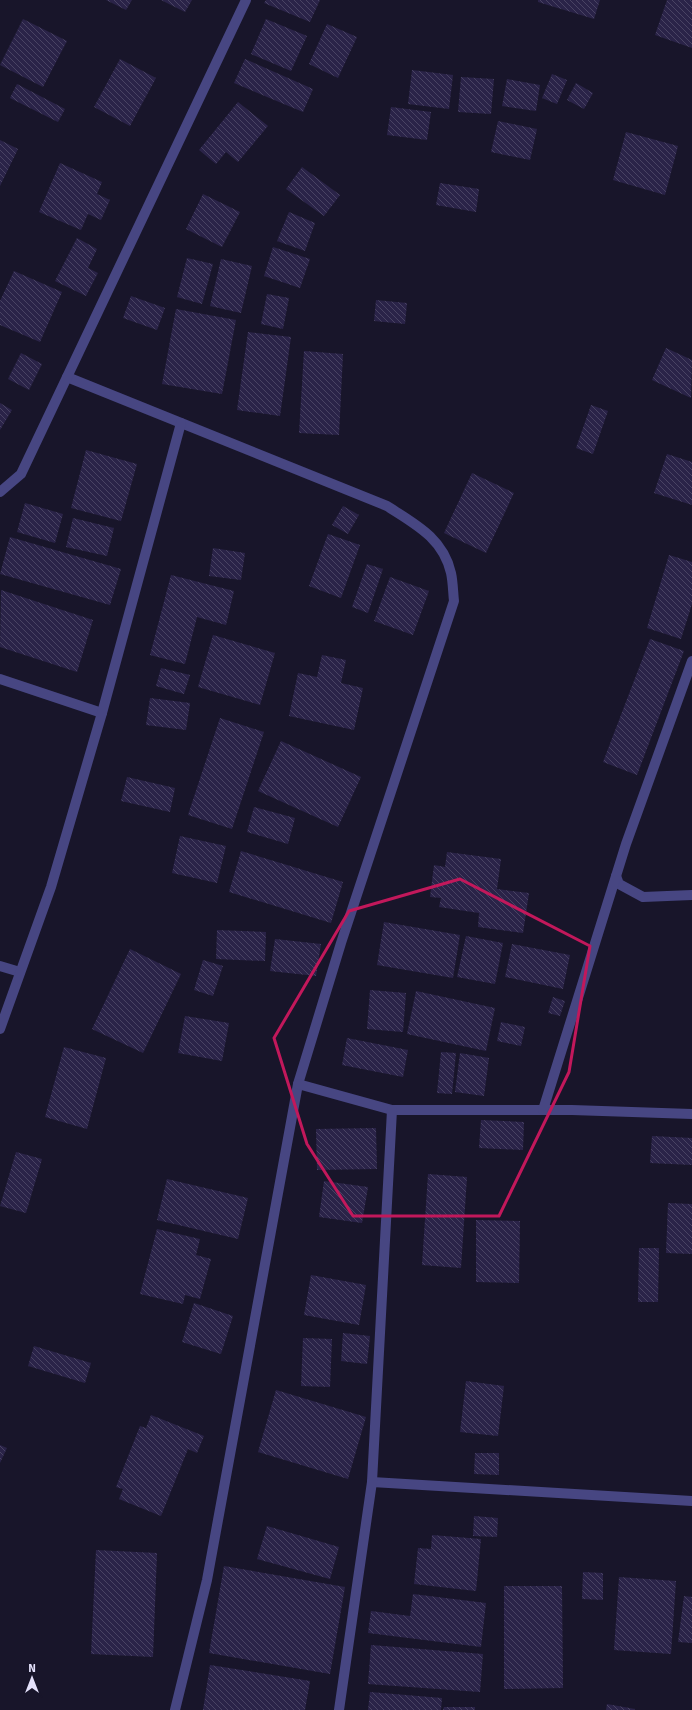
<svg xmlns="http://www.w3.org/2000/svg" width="692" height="1710" font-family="Signika,sans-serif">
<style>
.building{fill:url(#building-back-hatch)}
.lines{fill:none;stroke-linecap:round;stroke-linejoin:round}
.minor{stroke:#474682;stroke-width:10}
.marked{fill:none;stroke:#c2185b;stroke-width:3;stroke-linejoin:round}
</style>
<defs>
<pattern id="building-back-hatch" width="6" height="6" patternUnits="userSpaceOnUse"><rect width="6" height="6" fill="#2a2348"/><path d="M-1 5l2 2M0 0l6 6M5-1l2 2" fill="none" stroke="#494363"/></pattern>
</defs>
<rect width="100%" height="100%" fill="#18152a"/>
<!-- building -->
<g class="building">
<polygon points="106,0 132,0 126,10"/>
<polygon points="161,0 192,0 185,12"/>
<polygon points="266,0 320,0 310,22 264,3"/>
<polygon points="538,0 600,0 594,19 538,2"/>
<polygon points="667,0 692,0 692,48 655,35"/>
<polygon points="23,19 67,41 43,87 0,65"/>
<polygon points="266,19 307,36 291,71 251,54"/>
<polygon points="327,24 357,37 338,78 309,64"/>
<polygon points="120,59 156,78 130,126 94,107"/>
<polygon points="245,59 313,89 303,112 234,83"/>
<polygon points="412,70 453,75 449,109 408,104"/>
<polygon points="552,74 567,80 557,104 542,98"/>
<polygon points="461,77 494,79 491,114 458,112"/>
<polygon points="507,79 540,85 536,111 502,106"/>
<polygon points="576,83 593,93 584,109 567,100"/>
<polygon points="17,84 65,109 58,122 10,98"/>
<polygon points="238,102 268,126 238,162 226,152 216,164 199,150"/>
<polygon points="391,107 431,112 427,140 387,135"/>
<polygon points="498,121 537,129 530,160 491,152"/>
<polygon points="626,132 678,146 665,195 613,180"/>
<polygon points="0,140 18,149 0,186"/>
<polygon points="60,163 102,182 97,194 110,200 101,220 88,214 81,230 39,212"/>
<polygon points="302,167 340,195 324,216 286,189"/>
<polygon points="440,183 479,189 476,212 436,205"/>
<polygon points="203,194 240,212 222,247 186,229"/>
<polygon points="289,212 315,223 305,251 277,241"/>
<polygon points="77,238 97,249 88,268 98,273 86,296 55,281"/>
<polygon points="273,247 310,259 300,288 264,276"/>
<polygon points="187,258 213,264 202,304 177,297"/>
<polygon points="221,259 252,266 241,313 210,306"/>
<polygon points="14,271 62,292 40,342 0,325 0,301"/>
<polygon points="267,294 289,298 283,329 261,324"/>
<polygon points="131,296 165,308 157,330 123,318"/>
<polygon points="376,300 407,303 405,324 374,321"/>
<polygon points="176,309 236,320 222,394 162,384"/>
<polygon points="248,332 291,337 280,416 237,410"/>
<polygon points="666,348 692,360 691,398 652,380"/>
<polygon points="304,351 343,354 339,435 299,433"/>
<polygon points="21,353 42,364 29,390 8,379"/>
<polygon points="0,403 12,410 0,430"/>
<polygon points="591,405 608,411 593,454 576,448"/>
<polygon points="86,450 137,464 121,521 71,508"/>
<polygon points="667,454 692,462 692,505 654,493"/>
<polygon points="472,473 514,493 486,553 444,533"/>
<polygon points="25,503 63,514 55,543 17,532"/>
<polygon points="343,506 359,515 348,534 332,525"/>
<polygon points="73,518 114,528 107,556 66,547"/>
<polygon points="328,534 360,545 341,598 309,586"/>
<polygon points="10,537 121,569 110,605 0,574"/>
<polygon points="213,548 245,553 241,580 209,576"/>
<polygon points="669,555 692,562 692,604 681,639 647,628"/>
<polygon points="367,564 383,569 368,613 352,607"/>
<polygon points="171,575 234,591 226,625 197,617 185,664 150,655"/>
<polygon points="390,577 429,591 413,635 374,621"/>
<polygon points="1,590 93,620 77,672 0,647"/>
<polygon points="213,635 275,653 260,705 198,687"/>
<polygon points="650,639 684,651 637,775 603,762"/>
<polygon points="322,655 346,660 341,683 363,688 354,730 289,716 298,673 317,677"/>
<polygon points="161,668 190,675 184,694 156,686"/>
<polygon points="150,698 190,703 186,730 146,725"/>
<polygon points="220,718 264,732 232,829 188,815"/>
<polygon points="281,741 361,777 338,827 258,791"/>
<polygon points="127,777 175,788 170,812 121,801"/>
<polygon points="254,807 295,818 288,844 247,832"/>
<polygon points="180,836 226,846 217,883 172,873"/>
<polygon points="241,851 343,882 331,923 229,892"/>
<polygon points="447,852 501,859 497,889 529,893 523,933 478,927 479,913 439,907 441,898 430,897 434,865 445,867"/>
<polygon points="384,922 460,935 453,978 377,965"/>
<polygon points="217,930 266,932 265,961 216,959"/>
<polygon points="466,936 503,943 495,984 457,977"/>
<polygon points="275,939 321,944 316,976 270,971"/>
<polygon points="512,944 570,955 563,989 505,977"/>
<polygon points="130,949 181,974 143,1053 92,1029"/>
<polygon points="203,960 223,966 213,996 194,990"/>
<polygon points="370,990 406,993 403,1032 367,1029"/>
<polygon points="416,991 495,1008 486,1051 407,1034"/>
<polygon points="553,997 565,1001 560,1016 548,1013"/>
<polygon points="185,1016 229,1023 222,1061 178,1053"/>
<polygon points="501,1022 525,1027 521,1046 497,1041"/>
<polygon points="347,1038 408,1050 403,1077 342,1065"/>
<polygon points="64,1047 106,1058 87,1129 45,1117"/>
<polygon points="441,1052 456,1053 452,1094 437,1093"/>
<polygon points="460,1053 489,1058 484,1096 455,1092"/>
<polygon points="481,1120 524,1122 523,1150 479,1148"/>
<polygon points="376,1128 377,1169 317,1170 316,1129"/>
<polygon points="652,1136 692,1138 692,1165 650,1163"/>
<polygon points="16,1152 42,1159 26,1213 0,1206"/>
<polygon points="428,1174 467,1177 461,1268 422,1265"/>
<polygon points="167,1179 248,1198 238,1239 157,1220"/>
<polygon points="324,1181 368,1187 362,1223 319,1217"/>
<polygon points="668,1203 692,1204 692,1254 666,1253"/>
<polygon points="476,1220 520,1221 519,1283 476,1282"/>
<polygon points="157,1229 200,1239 196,1255 211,1259 200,1299 185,1295 183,1304 140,1294"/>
<polygon points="639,1248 659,1248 658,1302 638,1302"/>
<polygon points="311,1275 366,1285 359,1325 304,1315"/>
<polygon points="194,1303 233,1316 221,1354 182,1342"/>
<polygon points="343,1333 370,1336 367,1364 341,1361"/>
<polygon points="303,1338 332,1339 330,1387 301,1386"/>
<polygon points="34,1346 91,1363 85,1383 28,1366"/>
<polygon points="466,1381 504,1386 498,1436 460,1432"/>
<polygon points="276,1390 366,1417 348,1479 258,1452"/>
<polygon points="151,1415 204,1436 197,1453 188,1449 161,1516 119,1499 123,1489 116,1487 140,1426 146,1428"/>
<polygon points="0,1445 7,1448 0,1463"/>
<polygon points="475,1453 499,1453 499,1475 474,1474"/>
<polygon points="474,1516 498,1518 497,1537 473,1536"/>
<polygon points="267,1526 339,1547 330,1579 257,1559"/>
<polygon points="432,1535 481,1539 476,1591 414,1584 418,1548 431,1549"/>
<polygon points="96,1550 157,1553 153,1657 91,1654"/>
<polygon points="224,1566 345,1587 330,1674 209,1653"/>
<polygon points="583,1572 603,1573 603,1600 582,1599"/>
<polygon points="619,1577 676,1581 671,1654 614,1650"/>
<polygon points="504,1586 562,1586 563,1688 504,1689"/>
<polygon points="413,1594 486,1603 481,1647 368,1633 371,1611 410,1616"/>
<polygon points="684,1596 692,1597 692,1643 678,1642"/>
<polygon points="371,1645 483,1654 480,1692 368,1684"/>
<polygon points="210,1665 310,1681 305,1710 203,1710"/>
<polygon points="370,1692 442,1698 441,1710 368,1710"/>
<polygon points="607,1704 635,1709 635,1710 606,1710"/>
<polygon points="444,1707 475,1707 475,1710 443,1710"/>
</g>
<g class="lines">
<!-- minor -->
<g class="minor">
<path d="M67,377L387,506C415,524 443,538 451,573C453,582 453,592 454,601L341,943L298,1084L207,1580L175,1710"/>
<polyline points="0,492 21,474 246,0"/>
<polyline points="0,679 102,713"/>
<polyline points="616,876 619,884 643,897 692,895"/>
<polyline points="0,966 20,972"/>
<polyline points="0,1029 51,887 102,713 181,423"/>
<polyline points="298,1084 392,1110 572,1110 692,1114"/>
<polyline points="543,1110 626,844 692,661"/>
<polyline points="372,1482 692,1501"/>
<polyline points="339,1710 372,1482 392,1110"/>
</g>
</g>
<!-- marked area -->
<path class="marked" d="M460,879L590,946L569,1072L499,1216H353L307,1144L274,1038L349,911Z"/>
<!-- north arrow -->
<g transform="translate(32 1678)" stroke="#18152a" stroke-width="3" paint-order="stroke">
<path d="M0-3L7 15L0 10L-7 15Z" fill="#e4e1fb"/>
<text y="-6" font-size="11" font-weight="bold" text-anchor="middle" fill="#e4e1fb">N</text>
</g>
</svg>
